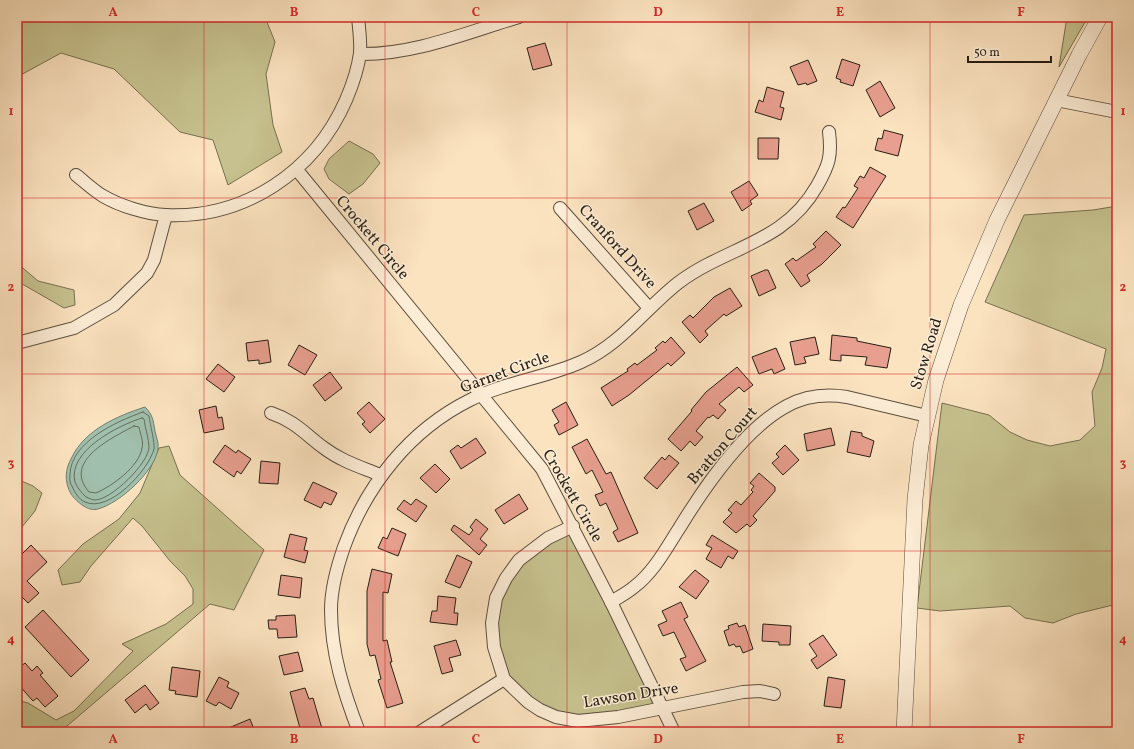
<svg xmlns="http://www.w3.org/2000/svg" width="1134" height="749" font-family="Vollkorn,serif">
<style>
.green{fill:#c6c18e;stroke:#767050}
.water{fill:#a0bfac;stroke:#707f6e}
.lines{fill:none;stroke-linecap:round;stroke-linejoin:round}
.shore{stroke:#646e5f;stroke-width:1}
.building{fill:#e89f8f;stroke:#271e12}
.minor-casing{stroke:#5c4f3e;stroke-width:14}
.tertiary-casing{stroke:#5c4f3e;stroke-width:16}
.minor{stroke:#fdedd6;stroke-width:12}
.tertiary{stroke:#fdedd6;stroke-width:15}
.grid{fill:none;stroke:#d62828;stroke-width:1;stroke-opacity:0.55}
.labels{text-anchor:middle;dominant-baseline:central;stroke-width:3;stroke-linejoin:round;paint-order:stroke}
.street-label{font-size:16px;fill:#271e12;stroke:#fdedd6}
.neatline{fill:none;stroke:#d62828;stroke-width:1.5}
.grid-label{font-size:13px;text-anchor:middle;font-weight:bold;fill:#d62828}
</style>
<rect width="100%" height="100%" fill="#fce3c0"/>
<filter id="stains"><feTurbulence type="fractalNoise" baseFrequency=".005" numOctaves="4"/><feColorMatrix values="0 0 0 0 .2 0 0 0 0 .09 0 0 0 0 .02 0 0 0 .5 -.17"/></filter>
<radialGradient id="worn" r=".72"><stop offset=".6" stop-color="#630" stop-opacity="0"/><stop offset="1" stop-color="#630" stop-opacity=".3"/></radialGradient>
<!-- green -->
<g class="green">
<polygon points="17,17 265,17 275,42 266,74 273,125 282,152 228,185 213,140 180,132 114,69 61,53 17,77"/>
<polygon points="1067,17 1088,17 1059,67"/>
<polygon points="349,141 373,154 380,163 363,184 349,194 329,179 324,169 329,159"/>
<polygon points="1117,206 1117,604 1076,614 1053,623 1025,618 1010,606 940,611 917,608 942,403 989,415 1010,432 1027,440 1050,446 1080,440 1095,426 1092,392 1102,368 1106,349 985,302 1024,215 1093,210"/>
<polygon points="17,263 38,281 74,290 75,305 64,308 17,281"/>
<polygon points="169,446 180,475 264,550 234,610 210,604 60,732 19,732 17,730 17,700 28,703 56,720 74,711 133,651 122,644 166,624 193,604 193,589 185,576 170,561 142,526 133,518 91,566 80,582 62,585 58,570 83,544 119,519 140,493 159,448"/>
<polygon points="17,479 33,486 42,493 35,511 17,533"/>
<polygon points="573,526 662,708 556,717 504,679 494,647 495,601 519,560"/>
</g>
<!-- water -->
<path class="water" d="M145,407C153,415 153,420 155,431C156,436 159,443 158,449C155,471 120,503 98,509C88,512 77,502 71,494C64,481 65,469 72,457C85,430 117,416 145,407Z"/>
<g class="lines">
<!-- shore -->
<g class="shore">
<path d="M143,412L149,416C150,424 155,443 154,449C148,471 109,513 85,502C79,500 74,491 72,486C69,482 70,478 70,474C71,442 117,421 143,412Z"/>
<path d="M142,418L144,419C145,428 149,439 149,447C149,463 111,500 95,500C92,500 89,498 86,497C82,493 77,488 75,482C67,451 119,425 142,418Z"/>
<path d="M134,426L139,427C140,433 144,442 142,448C139,467 112,486 96,493L89,492C62,461 112,438 134,426Z"/>
</g>
</g>
<!-- building -->
<g class="building">
<polygon points="545,43 552,65 533,70 527,48"/>
<polygon points="842,59 860,65 853,86 840,82 841,80 836,78"/>
<polygon points="808,60 817,81 807,85 806,83 798,85 790,67"/>
<polygon points="880,81 895,108 880,117 866,90"/>
<polygon points="767,87 784,92 780,107 784,108 781,120 755,112 759,100 763,102"/>
<polygon points="884,130 903,135 898,156 875,150 878,138 882,139"/>
<polygon points="758,138 779,138 778,159 758,159"/>
<polygon points="870,167 886,176 853,228 836,217 843,207 845,208 858,188 854,186 860,176 864,178"/>
<polygon points="749,181 758,195 750,201 752,204 742,211 731,192"/>
<polygon points="704,203 714,221 697,230 688,211"/>
<polygon points="826,231 841,245 822,264 807,275 810,281 801,287 785,264 793,258 796,261 816,247 813,244"/>
<polygon points="765,270 768,270 776,288 759,296 751,276"/>
<polygon points="730,288 742,306 726,316 724,314 705,331 708,335 700,343 682,322 690,315 693,318 714,297"/>
<polygon points="832,335 857,338 857,341 891,348 887,368 865,365 867,357 841,355 841,361 830,360"/>
<polygon points="671,337 685,353 671,366 668,363 629,395 612,406 601,388 628,371 627,369 635,363 637,365 657,350 655,348 663,341 665,343"/>
<polygon points="815,337 819,354 804,357 806,363 795,365 790,342"/>
<polygon points="268,340 271,362 259,364 259,360 248,361 246,343"/>
<polygon points="299,345 317,355 305,375 288,365"/>
<polygon points="776,348 785,369 774,374 772,369 759,374 752,357"/>
<polygon points="218,364 235,377 224,392 206,379"/>
<polygon points="737,367 753,385 744,392 739,387 719,404 726,410 718,419 713,415 709,418 708,417 696,431 703,437 695,446 690,441 681,451 668,439 692,411 691,410 706,392"/>
<polygon points="330,372 342,388 325,401 313,385"/>
<polygon points="369,402 385,419 370,433 362,424 365,422 357,413"/>
<polygon points="566,402 578,425 559,435 554,425 559,422 552,410"/>
<polygon points="216,406 218,418 222,417 224,429 204,433 199,410"/>
<polygon points="831,428 835,445 807,451 804,434"/>
<polygon points="851,431 862,433 862,436 874,441 870,457 847,452"/>
<polygon points="476,438 486,453 461,469 450,451 458,445 461,448"/>
<polygon points="587,439 606,474 611,472 638,533 618,542 613,532 618,529 606,503 600,506 595,495 603,492 592,470 586,474 572,447"/>
<polygon points="225,445 236,453 238,450 251,459 241,474 237,471 234,477 213,462"/>
<polygon points="785,445 799,460 783,475 772,463 779,457 776,454"/>
<polygon points="669,455 679,463 657,489 644,478 662,457 665,460"/>
<polygon points="261,461 280,463 278,484 259,483"/>
<polygon points="435,464 450,479 436,493 420,478"/>
<polygon points="759,473 775,487 775,491 753,516 757,520 750,527 747,524 736,533 723,522 732,513 728,510 736,501 741,505 753,492 751,490 754,486 750,483"/>
<polygon points="313,482 337,493 331,505 324,502 321,508 304,500"/>
<polygon points="519,494 528,509 504,524 495,510"/>
<polygon points="416,499 427,506 416,522 397,509 404,500 411,505"/>
<polygon points="476,519 488,529 480,539 487,545 479,555 451,530 454,525 469,535 473,530 470,527"/>
<polygon points="392,528 406,534 398,556 378,548 383,537 387,539"/>
<polygon points="290,534 307,538 304,550 308,551 305,563 284,557"/>
<polygon points="712,535 738,551 733,559 728,556 721,568 706,559 712,548 706,545"/>
<polygon points="31,545 47,562 27,581 39,593 28,603 17,592 17,559"/>
<polygon points="457,555 472,562 460,588 445,582"/>
<polygon points="372,569 392,574 388,593 383,592 383,641 387,640 392,662 390,662 403,703 387,708 378,680 381,679 375,655 370,656 367,644 367,591"/>
<polygon points="695,570 709,581 696,599 679,587"/>
<polygon points="281,575 302,578 300,598 278,595"/>
<polygon points="438,596 456,598 454,613 458,613 457,625 430,622 432,611 437,611"/>
<polygon points="681,602 688,617 684,619 706,661 686,671 680,659 686,657 674,632 663,636 658,625 667,621 662,611"/>
<polygon points="43,610 89,660 71,677 25,627"/>
<polygon points="295,615 297,637 278,638 277,629 269,629 268,620 276,620 276,616"/>
<polygon points="737,623 739,627 745,625 753,649 743,653 740,646 736,647 734,644 729,646 724,631 729,629 728,626"/>
<polygon points="763,624 791,626 790,645 779,645 779,642 762,641"/>
<polygon points="823,635 837,655 817,669 811,660 817,656 809,644"/>
<polygon points="456,640 461,655 449,658 453,671 442,674 434,646"/>
<polygon points="298,652 303,671 284,675 279,656"/>
<polygon points="25,663 32,671 37,666 43,673 40,675 58,696 45,707 37,698 33,701 17,683 17,669"/>
<polygon points="172,667 200,671 197,697 175,694 176,691 169,690"/>
<polygon points="219,677 229,682 227,687 239,693 231,709 219,702 216,706 206,701"/>
<polygon points="828,677 845,680 841,708 824,706"/>
<polygon points="145,685 159,703 150,710 146,704 135,713 125,700"/>
<polygon points="305,688 309,699 313,698 323,732 301,732 290,692"/>
<polygon points="250,719 255,732 219,732"/>
</g>
<g class="lines">
<defs>
<g id="minor">
<path d="M360,54C414,55 468,32 519,17"/>
<polyline points="1056,100 1117,112"/>
<polyline points="297,170 542,469 611,602 674,732"/>
<path d="M76,175C85,182 93,190 103,196C120,206 146,214 166,215C245,219 315,171 346,100C352,86 358,69 360,53C361,41 359,29 358,17"/>
<polyline points="560,208 649,308"/>
<polyline points="17,343 74,328 114,305 147,273 154,260 166,215"/>
<path d="M271,413C295,421 305,434 324,448C341,461 361,467 380,475"/>
<polyline points="573,526 548,538 519,560 506,578 496,598 492,623 494,647 504,679 528,702 540,710 556,717 578,721 618,717 743,692 760,691 774,694"/>
<path d="M611,602C619,597 627,593 634,587C654,572 667,547 680,527C707,483 755,411 807,398C820,395 834,395 847,397L927,416"/>
<path d="M359,732C344,693 331,653 331,610C331,589 337,567 344,547C367,484 410,430 470,400C505,382 545,378 581,362C620,345 645,309 678,283C727,246 784,244 817,186C829,165 832,156 829,132"/>
<polyline points="420,732 504,679"/>
</g>
<polyline id="tertiary" points="904,732 915,499 921,445 936,380 961,305 997,220 1079,55 1100,17"/>
</defs>
<!-- minor casing -->
<use href="#minor" class="minor-casing"/>
<!-- tertiary casing -->
<use href="#tertiary" class="tertiary-casing"/>
<!-- minor -->
<use href="#minor" class="minor"/>
<!-- tertiary -->
<use href="#tertiary" class="tertiary"/>
</g>
<!-- grid -->
<path class="grid" d="M204,17V732M385,17V732M567,17V732M749,17V732M930,17V732M17,198H1117M17,374H1117M17,551H1117"/>
<g class="labels">
<!-- street labels -->
<g class="street-label">
<text transform="translate(372 238) rotate(50)">Crockett Circle</text>
<text transform="translate(617 247) rotate(48)">Cranford Drive</text>
<text transform="translate(927 354) rotate(-73)">Stow Road</text>
<text transform="translate(505 373) rotate(-20)">Garnet Circle</text>
<text transform="translate(723 446) rotate(-49)">Bratton Court</text>
<text transform="translate(572 496) rotate(60)">Crockett Circle</text>
<text transform="translate(631 696) rotate(-9)">Lawson Drive</text>
</g>
</g>
<!-- margin -->
<rect width="1134" height="749" fill="none" stroke="#fce3c0" stroke-width="44"/>
<!-- scale -->
<path d="M968 56v6h83v-6" fill="none" stroke="#271e12" stroke-width="2"/>
<text x="974" y="56" font-size="12" fill="#271e12" stroke="#fdedd6" stroke-width="3" paint-order="stroke">50 m</text>
<rect x="22" y="22" width="1090" height="705" class="neatline"/>
<g class="grid-label">
<text x="113" y="16">A</text>
<text x="294" y="16">B</text>
<text x="476" y="16">C</text>
<text x="658" y="16">D</text>
<text x="840" y="16">E</text>
<text x="1021" y="16">F</text>
<text x="11" y="115">1</text>
<text x="1123" y="115">1</text>
<text x="11" y="291">2</text>
<text x="1123" y="291">2</text>
<text x="11" y="467">3</text>
<text x="1123" y="467">3</text>
<text x="11" y="643">4</text>
<text x="1123" y="643">4</text>
<text x="113" y="743">A</text>
<text x="294" y="743">B</text>
<text x="476" y="743">C</text>
<text x="658" y="743">D</text>
<text x="840" y="743">E</text>
<text x="1021" y="743">F</text>
</g>
<rect width="100%" height="100%" filter="url(#stains)"/>
<rect width="100%" height="100%" fill="url(#worn)"/>
</svg>
